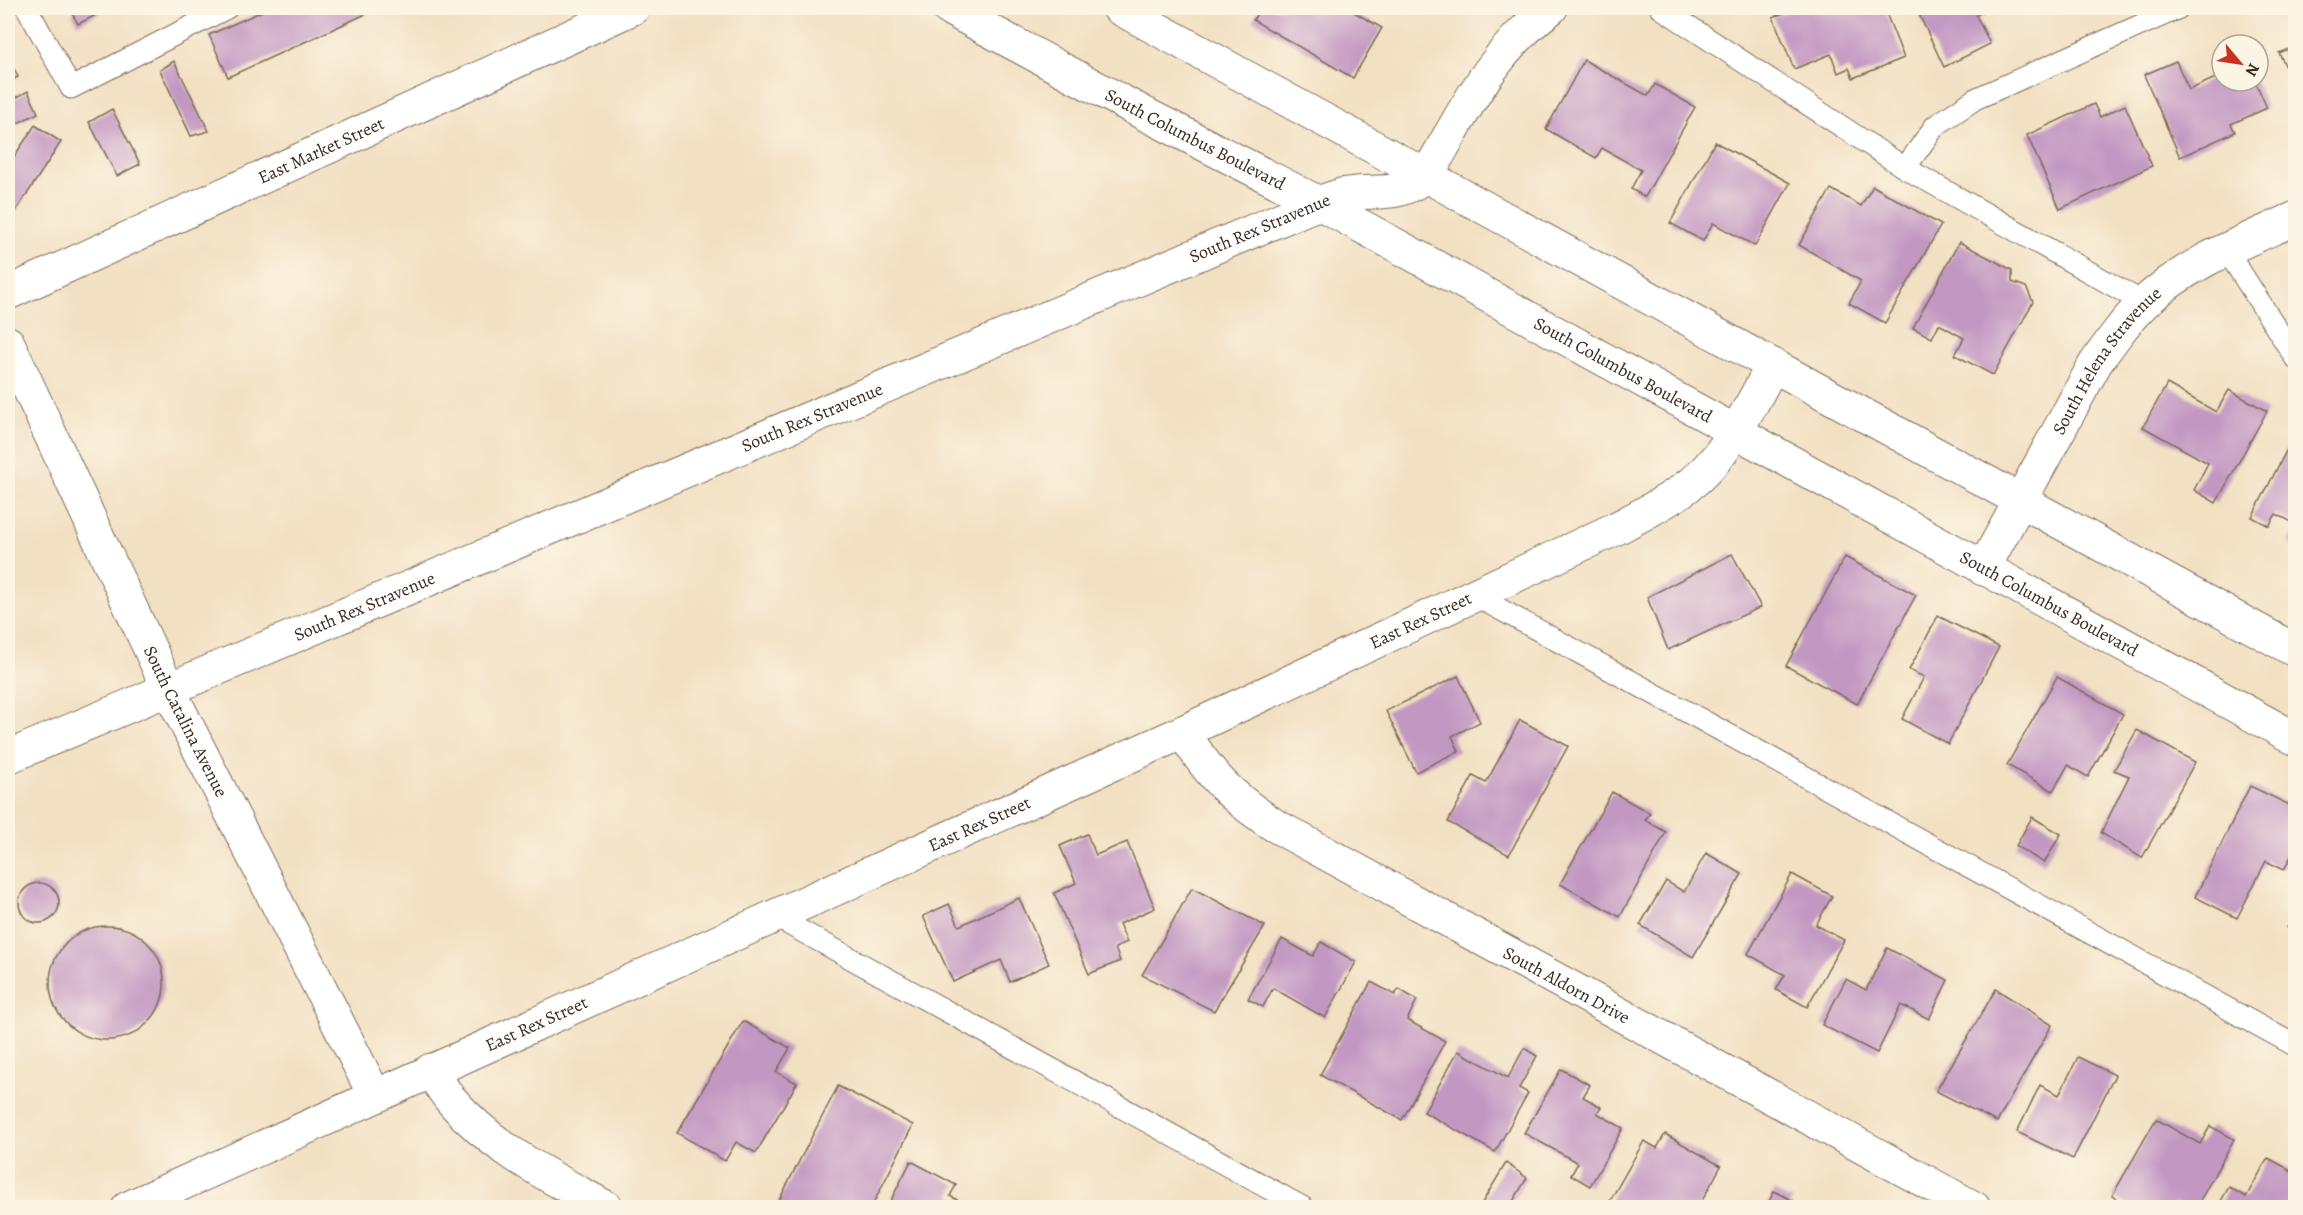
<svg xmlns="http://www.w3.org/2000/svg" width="2303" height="1215" font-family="Alegreya,serif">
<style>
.building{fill:#c298c2}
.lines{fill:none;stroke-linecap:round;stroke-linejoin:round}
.lane-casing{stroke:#7b6a57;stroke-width:23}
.street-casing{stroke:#7b6a57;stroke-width:35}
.secondary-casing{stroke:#7b6a57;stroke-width:35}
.lane{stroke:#fff;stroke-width:21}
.street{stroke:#fff;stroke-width:33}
.secondary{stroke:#fff;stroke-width:33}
.labels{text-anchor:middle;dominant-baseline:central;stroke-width:6;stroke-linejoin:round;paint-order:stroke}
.street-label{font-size:18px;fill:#3b2a1e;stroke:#fcf5e5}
</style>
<rect width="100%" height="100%" fill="#fcf5e5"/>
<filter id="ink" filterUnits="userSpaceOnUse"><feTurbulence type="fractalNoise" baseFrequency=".0167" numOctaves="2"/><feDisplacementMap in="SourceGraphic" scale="12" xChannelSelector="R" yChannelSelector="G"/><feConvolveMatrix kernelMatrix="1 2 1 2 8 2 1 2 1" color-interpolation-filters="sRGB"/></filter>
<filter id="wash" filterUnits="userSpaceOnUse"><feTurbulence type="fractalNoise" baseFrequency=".008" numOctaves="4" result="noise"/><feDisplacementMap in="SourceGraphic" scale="24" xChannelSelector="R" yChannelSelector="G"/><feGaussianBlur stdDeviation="1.35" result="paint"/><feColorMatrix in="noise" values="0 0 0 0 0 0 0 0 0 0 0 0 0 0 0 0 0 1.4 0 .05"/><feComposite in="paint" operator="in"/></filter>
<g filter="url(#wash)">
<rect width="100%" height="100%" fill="#f2e0c2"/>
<g id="blocks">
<!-- building -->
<g class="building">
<polygon points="74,8 110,8 78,24 72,13 76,11"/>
<polygon points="269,8 379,8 228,77 209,35"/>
<polygon points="1260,8 1347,8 1382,28 1353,78 1253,20"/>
<polygon points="1797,8 1884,8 1904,58 1853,78 1849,68 1838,73 1831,54 1794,69 1773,17"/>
<polygon points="1916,8 1991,8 1976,15 1990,44 1944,67"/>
<polygon points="2296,46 2296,87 2279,53"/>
<polygon points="8,56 18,77 8,82"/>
<polygon points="1584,60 1648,96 1655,84 1695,107 1645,197 1631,189 1641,170 1602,148 1596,158 1546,129"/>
<polygon points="174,61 209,131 191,136 160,70"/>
<polygon points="2176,61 2189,90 2222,75 2222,81 2255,81 2267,108 2231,124 2235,132 2180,157 2144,75"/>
<polygon points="28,91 38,113 8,128 8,102"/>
<polygon points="2094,104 2100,117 2125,105 2152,166 2060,209 2027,135"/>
<polygon points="112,109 140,164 117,176 89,122"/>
<polygon points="35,125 61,142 12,217 8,213 8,166"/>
<polygon points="1715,142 1790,183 1755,246 1713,223 1703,241 1670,223"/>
<polygon points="1873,186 1941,225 1885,323 1849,303 1861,281 1799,245 1831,189 1861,206"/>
<polygon points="1959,242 2012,270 2012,282 2026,287 2033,302 1993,375 1955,355 1964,338 1939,324 1932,338 1913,328"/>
<polygon points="2167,384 2216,412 2229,390 2267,411 2216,503 2194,490 2208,463 2143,427"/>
<polygon points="2296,432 2296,524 2276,514 2269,526 2252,517"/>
<polygon points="2296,528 2296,546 2289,542"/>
<polygon points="1732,554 1761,607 1668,650 1647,597"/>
<polygon points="1845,557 1916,595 1857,704 1786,666"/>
<polygon points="1938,616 1999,647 1948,744 1902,719 1924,677 1909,670"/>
<polygon points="1458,676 1480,722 1452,736 1459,751 1416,772 1386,711"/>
<polygon points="2057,677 2123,714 2088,777 2068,765 2053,791 2007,765"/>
<polygon points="1520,720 1568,746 1509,855 1448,822 1473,776 1486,783"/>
<polygon points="2137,730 2195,762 2142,858 2101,833 2129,776 2114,770"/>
<polygon points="2250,786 2296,808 2296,846 2284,870 2266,861 2237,918 2195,897"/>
<polygon points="1612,792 1650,813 1645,820 1666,832 1620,917 1560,884"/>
<polygon points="2032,817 2061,834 2044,863 2016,846"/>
<polygon points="1087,834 1096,855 1127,842 1155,908 1119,924 1127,942 1115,948 1120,961 1089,974 1054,893 1076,883 1060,846"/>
<polygon points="1706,853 1742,874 1693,957 1640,925 1666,881 1684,892"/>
<polygon points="1792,874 1832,896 1816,925 1844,940 1807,1007 1776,990 1785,975 1748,954"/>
<circle cx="39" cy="903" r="20"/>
<polygon points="1192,888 1265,926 1214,1011 1142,975"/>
<polygon points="1019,898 1049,964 1010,982 1001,960 953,982 923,916 949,904 959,926"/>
<polygon points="2296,913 2296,932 2287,928"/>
<circle cx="107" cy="983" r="57"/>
<polygon points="1282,939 1313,956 1321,942 1356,962 1325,1018 1273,988 1263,1007 1248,999"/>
<polygon points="1887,948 1948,980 1929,1019 1901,1005 1877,1053 1822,1025 1846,979 1866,990"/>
<polygon points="1371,982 1395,995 1399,989 1417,1000 1407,1020 1445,1041 1402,1120 1320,1075"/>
<polygon points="1996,989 2052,1025 1997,1122 1936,1091"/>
<polygon points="743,1021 790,1048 776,1072 797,1083 756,1153 736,1142 725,1161 677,1133"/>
<polygon points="1524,1048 1537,1056 1519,1088 1528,1093 1495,1152 1424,1112 1458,1051 1508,1078"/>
<polygon points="2078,1057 2115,1075 2073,1159 2017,1132 2040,1085 2059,1095"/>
<polygon points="1561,1069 1590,1085 1583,1097 1601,1107 1597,1113 1623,1128 1590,1186 1571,1175 1578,1163 1524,1133"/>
<polygon points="838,1086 913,1125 871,1208 775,1208"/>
<polygon points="2156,1119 2200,1144 2210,1126 2234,1139 2196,1208 2182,1208 2174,1203 2172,1208 2134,1208 2112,1196"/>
<polygon points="1665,1134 1721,1166 1698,1208 1606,1208 1644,1141 1657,1148"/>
<polygon points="2268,1158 2296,1173 2296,1208 2217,1208 2229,1187 2246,1197"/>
<polygon points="911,1161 956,1185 950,1196 972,1208 887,1208"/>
<polygon points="1506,1163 1527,1178 1509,1208 1479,1208"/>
<polygon points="1774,1191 1792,1200 1788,1208 1766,1208"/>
</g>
</g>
</g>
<g filter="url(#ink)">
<use href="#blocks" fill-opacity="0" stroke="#7b6a57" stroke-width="1.5"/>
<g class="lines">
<defs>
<g id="lane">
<polyline points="27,8 71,88 227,8"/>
<polyline points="1661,8 1905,168 2144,303"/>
<polyline points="1905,168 1935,126 1975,99 2179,8"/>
<polyline points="2226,249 2296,359"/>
<polyline points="1474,595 2296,1046"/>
<polyline points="774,916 1304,1208"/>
</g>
<g id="street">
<path id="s1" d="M8,293L633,8"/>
<path id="s2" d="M8,343L168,688L375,1096"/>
<path id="s3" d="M1983,569L2095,364C2110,343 2125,321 2144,303C2187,263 2243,242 2296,218"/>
<path id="s4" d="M1183,732C1211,777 1230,796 1274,825L1974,1208"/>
<path id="s5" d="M8,757L1319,203C1326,200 1334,197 1341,195C1376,188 1394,200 1427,175C1463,113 1492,51 1551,8"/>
<path d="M431,1070C438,1081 444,1092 452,1101C494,1150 551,1177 607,1208"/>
<path id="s6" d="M128,1208L1183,732L1617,528C1638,517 1661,505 1681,491C1725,461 1748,410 1773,365"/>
</g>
<g id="secondary">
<path id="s7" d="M948,8L1149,116L1319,203L2296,739"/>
<polyline points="1119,8 2296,651"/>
</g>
</defs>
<!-- lane casing -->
<use href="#lane" class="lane-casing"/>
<!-- street casing -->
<use href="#street" class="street-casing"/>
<!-- secondary casing -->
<use href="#secondary" class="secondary-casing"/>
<!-- lane -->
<use href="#lane" class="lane"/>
<!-- street -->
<use href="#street" class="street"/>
<!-- secondary -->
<use href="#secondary" class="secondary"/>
</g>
</g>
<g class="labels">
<!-- street labels -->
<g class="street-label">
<text stroke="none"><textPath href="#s7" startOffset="280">South Columbus Boulevard</textPath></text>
<text stroke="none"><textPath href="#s1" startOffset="344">East Market Street</textPath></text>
<text stroke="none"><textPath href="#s5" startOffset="1359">South Rex Stravenue</textPath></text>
<text stroke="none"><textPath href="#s3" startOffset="243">South Helena Stravenue</textPath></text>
<text stroke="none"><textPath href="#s7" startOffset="766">South Columbus Boulevard</textPath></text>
<text stroke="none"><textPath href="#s5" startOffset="873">South Rex Stravenue</textPath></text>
<text stroke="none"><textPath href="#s7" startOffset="1252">South Columbus Boulevard</textPath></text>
<text stroke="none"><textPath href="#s5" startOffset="387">South Rex Stravenue</textPath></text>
<text stroke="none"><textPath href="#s6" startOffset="1420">East Rex Street</textPath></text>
<text stroke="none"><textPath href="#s2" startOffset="418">South Catalina Avenue</textPath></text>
<text stroke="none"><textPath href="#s6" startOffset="934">East Rex Street</textPath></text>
<text stroke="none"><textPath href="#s4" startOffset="465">South Aldorn Drive</textPath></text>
<text stroke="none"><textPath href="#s6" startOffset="448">East Rex Street</textPath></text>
</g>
</g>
<!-- margin -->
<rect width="2303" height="1215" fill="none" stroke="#fcf5e5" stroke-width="30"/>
<!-- north arrow -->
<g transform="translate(2240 63) rotate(119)"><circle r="28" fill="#fcf5e5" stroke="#afa495" stroke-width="1.5"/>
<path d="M0-4.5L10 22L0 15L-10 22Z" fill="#c8321e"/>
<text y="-9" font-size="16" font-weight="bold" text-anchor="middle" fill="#3b2a1e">N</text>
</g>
</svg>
